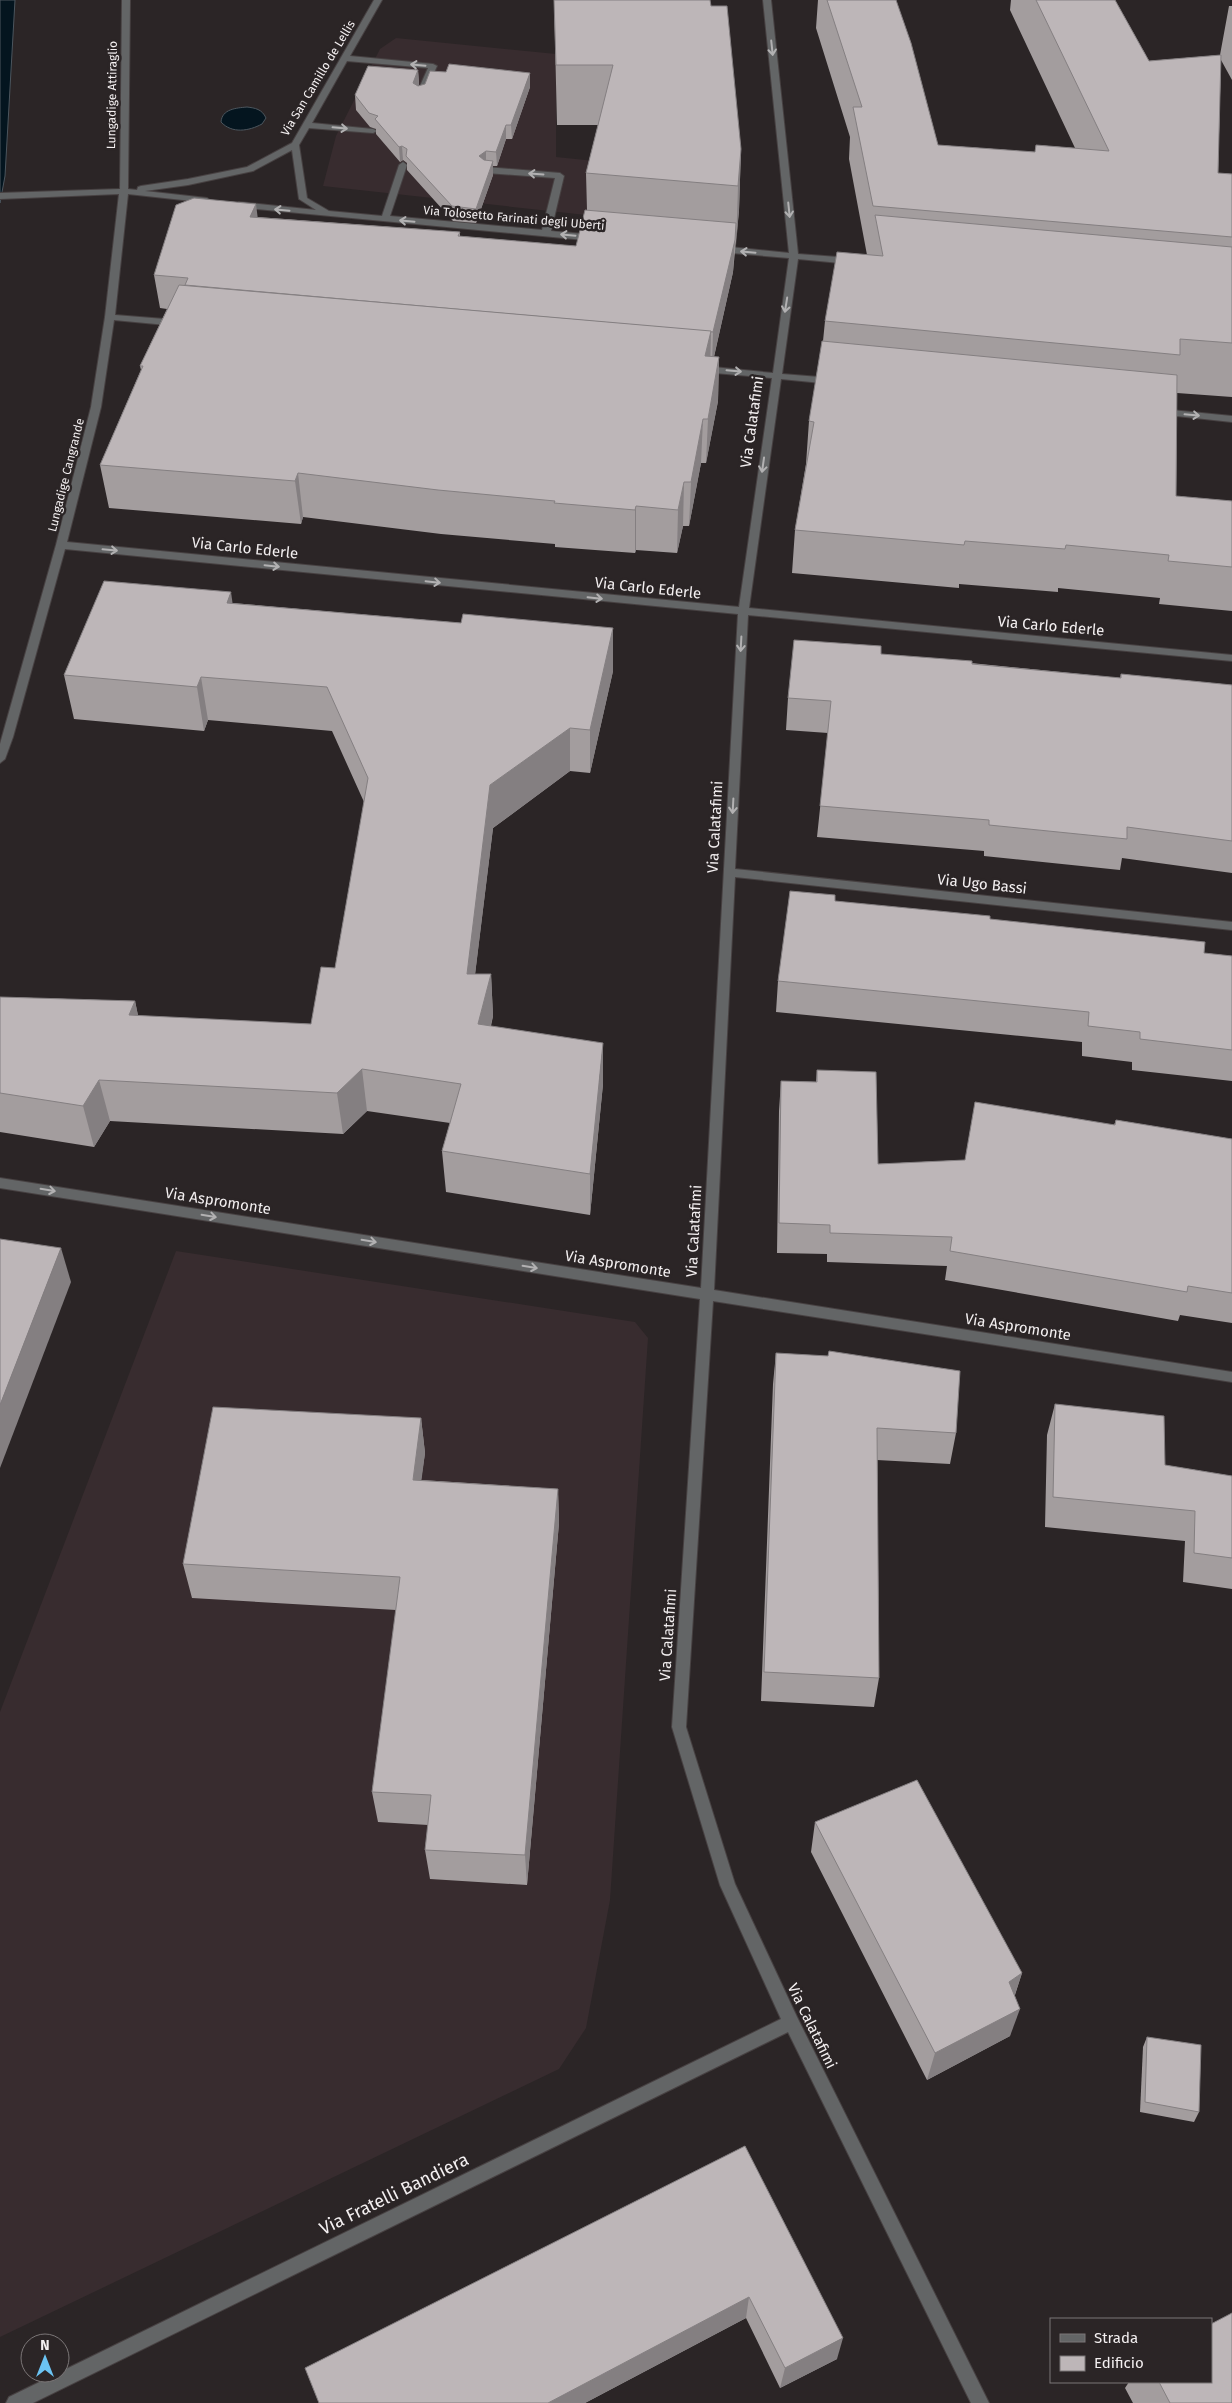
<svg xmlns="http://www.w3.org/2000/svg" width="1232" height="2403" font-family="'Fira Sans',sans-serif">
<style>
.built{fill:#382c2f}
.water{fill:#04151f;stroke:#4c565e}
.lines{fill:none;stroke-linecap:round;stroke-linejoin:round}
.minor-casing{stroke:#474142;stroke-width:2}
.minor{fill:#636566;fill-rule:evenodd}
.wall{fill:#a39d9e}
.shaded-wall{fill:#847f81}
.building{fill:#bdb6b8;stroke:#847f81}
.oneway{stroke:#b2b1b2}
.labels{text-anchor:middle;dominant-baseline:central;stroke-width:5;stroke-linejoin:round;paint-order:stroke}
.far-street-label{font-size:12px;fill:#f3eff0;stroke:#2b2526}
.street-label{font-size:15px;fill:#f3eff0;stroke:#2b2526}
.near-street-label{font-size:18px;fill:#f3eff0;stroke:#2b2526}
</style>
<rect width="100%" height="100%" fill="#2b2526"/>
<!-- built -->
<g class="built">
<polygon points="396,38 556,54 556,157 595,161 586,215 323,186 336,136 380,49"/>
<polygon points="176,1251 635,1322 648,1338 610,1900 586,2028 559,2069 0,2337 0,1712"/>
</g>
<!-- water -->
<g class="water">
<polygon points="0,0 15,0 5,176 0,203"/>
<path d="M247,107C255,108 262,109 266,118L262,124C249,131 232,134 221,122C222,109 236,108 247,107Z"/>
</g>
<g class="lines">
<defs>
<g id="minor">
<polygon points="122,0 130,0 128,189 137,190 138,187 141,186 188,179 247,167 292,143 374,0 382,0 350,56 433,64 437,66 428,86 424,88 420,86 428,68 347,61 312,123 373,129 377,131 373,133 309,128 299,145 307,198 329,211 382,216 399,165 403,162 407,165 390,216 542,230 555,178 486,173 482,170 486,167 560,173 564,176 551,231 595,235 599,238 595,241 236,207 235,205 239,202 316,210 299,199 292,150 253,171 188,185 145,191 207,198 211,201 210,203 128,194 115,315 177,320 182,323 177,326 114,320 101,407 67,542 739,607 772,378 703,372 698,369 703,366 773,373 789,258 720,252 716,249 720,246 789,253 763,0 771,0 798,254 851,258 855,261 851,264 798,259 782,374 832,378 837,381 832,384 781,379 749,608 1232,655 1232,661 748,615 735,869 1232,922 1232,930 735,877 714,1290 1232,1372 1232,1382 713,1301 686,1727 735,1884 797,2017 989,2403 971,2403 788,2032 33,2403 6,2403 9,2397 781,2019 720,1885 672,1727 700,1299 0,1188 0,1178 701,1288 738,614 65,549 13,737 5,759 0,763 0,744 56,545 91,407 105,317 119,194 0,199 0,193 120,189"/>
<polygon points="1161,409 1232,416 1232,422 1158,414 1158,410"/>
</g>
</defs>
<!-- minor casing -->
<use href="#minor" class="minor-casing"/>
<!-- minor -->
<use href="#minor" class="minor"/>
</g>
<!-- wall -->
<g class="wall">
<polygon points="554,0 711,6 741,149 739,210 733,272 714,357 719,357 718,401 706,463 701,463 689,526 683,526 677,553 636,550 635,553 555,547 555,544 441,534 303,517 301,524 109,508 100,465 141,370 140,366 167,309 160,308 154,275 257,217 460,232 460,236 576,246 587,210 586,173 598,125 557,125"/>
<polygon points="818,0 896,0 938,145 1035,152 1036,145 1075,148 1010,10 1011,0 1115,0 1149,61 1220,55 1229,6 1232,6 1232,80 1221,60 1218,173 1232,174 1232,397 1177,393 1176,496 1232,501 1232,611 1159,604 1160,598 1058,588 1058,592 959,584 959,588 792,573 795,530 806,464 809,421 823,341 825,321 867,255 849,159 850,137 816,28"/>
<polygon points="418,70 419,84 418,86 530,87 512,139 506,139 497,166 493,166 493,175 476,223 453,221 407,170 407,163 403,160 400,162 376,134 376,129 370,127 356,110 355,95"/>
<polygon points="232,603 461,623 613,628 613,671 590,773 570,771 493,828 475,974 491,974 493,1016 491,1026 603,1084 590,1215 446,1192 442,1151 450,1123 367,1111 343,1134 110,1121 94,1147 0,1132 0,997 135,1001 138,1016 311,1024 335,968 364,802 332,731 208,720 204,731 74,719 64,675"/>
<polygon points="881,654 1120,678 1121,674 1232,685 1232,873 1122,858 1120,870 984,856 984,851 817,837 828,733 786,730 788,698"/>
<polygon points="835,901 990,919 1204,953 1232,956 1232,1081 1132,1070 1132,1062 1082,1056 1082,1042 776,1012 778,981"/>
<polygon points="817,1070 878,1164 965,1160 1114,1125 1116,1120 1232,1139 1232,1323 1180,1315 1178,1321 945,1280 947,1266 827,1262 827,1254 777,1253 779,1111 781,1081 816,1082"/>
<polygon points="776,1353 956,1433 950,1464 877,1460 879,1678 874,1707 761,1701 773,1384"/>
<polygon points="1055,1404 1165,1465 1232,1476 1232,1589 1183,1582 1185,1541 1045,1527 1047,1435"/>
<polygon points="421,1418 425,1453 421,1480 558,1489 559,1523 527,1885 430,1879 425,1850 428,1825 378,1822 372,1792 396,1610 192,1598 183,1564"/>
<polygon points="815,1822 1022,1973 1015,1995 1010,2036 927,2080 811,1852"/>
<polygon points="1147,2037 1199,2112 1194,2122 1140,2112 1143,2047"/>
<polygon points="745,2146 837,2359 780,2388 746,2318 585,2403 319,2403"/>
<polygon points="1129,2382 1211,2382 1232,2403 1133,2403 1125,2388"/>
</g>
<!-- shaded-wall -->
<g class="shaded-wall">
<polygon points="418,70 419,84 414,98 413,83"/>
<polygon points="530,73 530,87 512,139 511,125"/>
<polygon points="506,125 506,139 497,166 496,152"/>
<polygon points="402,146 403,160 400,162 399,147"/>
<polygon points="741,149 739,210 736,246 738,186"/>
<polygon points="486,151 486,165 479,156"/>
<polygon points="493,161 493,175 476,223 476,209"/>
<polygon points="256,204 260,236 250,217"/>
<polygon points="736,223 733,272 712,365 713,332"/>
<polygon points="711,331 710,374 705,356"/>
<polygon points="719,357 718,401 706,463 708,419"/>
<polygon points="703,419 701,463 689,526 691,482"/>
<polygon points="298,473 303,517 301,524 295,481"/>
<polygon points="684,482 683,526 677,553 678,510"/>
<polygon points="636,506 636,550 635,553 635,510"/>
<polygon points="231,592 237,635 227,603"/>
<polygon points="613,628 613,671 590,773 590,730"/>
<polygon points="201,677 208,720 204,731 197,687"/>
<polygon points="570,728 570,771 493,828 470,1016 467,974 490,785"/>
<polygon points="491,974 493,1016 480,1066 478,1024"/>
<polygon points="135,1001 144,1043 129,1015"/>
<polygon points="603,1043 603,1084 590,1215 590,1174"/>
<polygon points="362,1069 367,1111 343,1134 337,1093"/>
<polygon points="99,1080 110,1121 94,1147 83,1106"/>
<polygon points="61,1248 71,1282 0,1468 0,1405"/>
<polygon points="421,1418 425,1453 417,1514 413,1480"/>
<polygon points="558,1489 559,1523 527,1885 525,1855"/>
<polygon points="1022,1973 1013,2000 1009,1982"/>
<polygon points="1020,2009 1010,2036 927,2080 935,2053"/>
<polygon points="749,2297 746,2318 585,2403 548,2403"/>
<polygon points="843,2338 837,2359 780,2388 785,2368"/>
</g>
<!-- building -->
<g class="building">
<polygon points="554,0 710,0 711,6 727,6 741,149 738,186 586,173 613,65 556,65"/>
<polygon points="827,0 896,0 911,43 938,145 1035,152 1036,145 1109,151 1036,0 1115,0 1149,61 1221,55 1218,173 1232,174 1232,237 873,206 853,107 862,107"/>
<polygon points="449,64 530,73 511,125 506,125 496,152 486,151 479,156 484,160 493,161 476,209 452,206 406,156 407,149 402,146 399,147 375,119 378,116 369,113 355,95 368,66 418,70 413,83 418,86 425,84 430,71 446,72"/>
<polygon points="194,198 256,204 250,217 460,232 458,236 576,246 585,210 736,223 735,240 713,332 185,285 188,278 154,275 176,205"/>
<polygon points="875,215 1232,247 1232,343 1180,339 1180,355 825,321 837,252 883,256"/>
<polygon points="179,285 711,331 705,356 719,357 708,419 703,419 691,482 684,482 678,510 636,506 635,510 554,503 555,501 438,490 298,473 295,481 100,465 143,366 140,366"/>
<polygon points="822,341 1177,375 1176,496 1232,501 1232,567 1168,561 1169,555 1066,545 1065,549 965,541 964,545 795,530 814,422 809,421"/>
<polygon points="104,581 231,592 227,603 461,623 463,614 613,628 590,730 570,728 490,785 467,974 491,974 478,1024 603,1043 590,1174 442,1151 461,1084 362,1069 337,1093 99,1080 83,1106 0,1093 0,997 135,1001 129,1015 311,1024 321,967 335,968 368,778 327,687 201,677 197,687 64,675"/>
<polygon points="794,640 881,646 881,654 972,661 972,664 1121,678 1121,674 1232,685 1232,841 1127,827 1127,839 989,825 989,820 820,806 831,701 788,698"/>
<polygon points="790,891 835,895 835,901 990,916 990,919 1205,942 1204,953 1232,956 1232,1050 1140,1039 1140,1032 1088,1026 1089,1012 778,981"/>
<polygon points="817,1070 876,1072 878,1164 965,1160 975,1102 1115,1125 1116,1120 1232,1139 1232,1293 1188,1286 1187,1292 950,1251 952,1237 830,1233 830,1225 779,1223 781,1081 817,1082"/>
<polygon points="0,1239 61,1248 0,1405"/>
<polygon points="829,1351 960,1371 956,1433 877,1428 879,1678 764,1672 776,1353 828,1356"/>
<polygon points="1055,1404 1164,1416 1165,1465 1232,1476 1232,1558 1194,1553 1195,1511 1053,1497"/>
<polygon points="213,1407 421,1418 413,1480 558,1489 525,1855 425,1850 431,1795 372,1792 400,1577 183,1564"/>
<polygon points="917,1780 1022,1973 1009,1982 1020,2009 935,2053 815,1822"/>
<polygon points="1147,2037 1201,2045 1199,2112 1145,2102"/>
<polygon points="745,2146 843,2338 785,2368 749,2297 548,2403 319,2403 305,2368"/>
<polygon points="1232,2313 1232,2403 1170,2403 1159,2382 1211,2382 1211,2324"/>
</g>
<!-- one-way arrows -->
<defs><path id="oneway-shaft" d="M-6 0H5M1.5-3L5.5 0L1.5 3" fill="none" stroke-width="1.6" stroke-linecap="round" stroke-linejoin="round" transform="scale(1.25)"/></defs>
<g class="oneway">
<use href="#oneway-shaft" transform="translate(772 48) rotate(84)"/>
<use href="#oneway-shaft" transform="translate(418 65) rotate(-175)"/>
<use href="#oneway-shaft" transform="translate(340 128) rotate(5)"/>
<use href="#oneway-shaft" transform="translate(536 174) rotate(-176)"/>
<use href="#oneway-shaft" transform="translate(282 210) rotate(-175)"/>
<use href="#oneway-shaft" transform="translate(789 210) rotate(84)"/>
<use href="#oneway-shaft" transform="translate(407 221) rotate(-175)"/>
<use href="#oneway-shaft" transform="translate(568 235) rotate(-175)"/>
<use href="#oneway-shaft" transform="translate(748 252) rotate(-175)"/>
<use href="#oneway-shaft" transform="translate(786 305) rotate(99)"/>
<use href="#oneway-shaft" transform="translate(734 371) rotate(5)"/>
<use href="#oneway-shaft" transform="translate(1192 415) rotate(5)"/>
<use href="#oneway-shaft" transform="translate(763 465) rotate(98)"/>
<use href="#oneway-shaft" transform="translate(110 550) rotate(5)"/>
<use href="#oneway-shaft" transform="translate(272 566) rotate(6)"/>
<use href="#oneway-shaft" transform="translate(433 582) rotate(6)"/>
<use href="#oneway-shaft" transform="translate(595 598) rotate(6)"/>
<use href="#oneway-shaft" transform="translate(741 644) rotate(93)"/>
<use href="#oneway-shaft" transform="translate(733 806) rotate(93)"/>
<use href="#oneway-shaft" transform="translate(48 1190) rotate(9)"/>
<use href="#oneway-shaft" transform="translate(209 1216) rotate(9)"/>
<use href="#oneway-shaft" transform="translate(369 1241) rotate(9)"/>
<use href="#oneway-shaft" transform="translate(530 1267) rotate(9)"/>
</g>
<g class="labels">
<!-- far-street labels -->
<g class="far-street-label">
<text transform="translate(318 78) rotate(-59)">Via San Camillo de Lellis</text>
<text transform="translate(112 95) rotate(-89)">Lungadige Attiraglio</text>
<text transform="translate(514 218) rotate(5)">Via Tolosetto Farinati degli Uberti</text>
<text transform="translate(66 475) rotate(-76)">Lungadige Cangrande</text>
</g>
<!-- street labels -->
<g class="street-label">
<text transform="translate(752 422) rotate(-82)">Via Calatafimi</text>
<text transform="translate(245 548) rotate(6)">Via Carlo Ederle</text>
<text transform="translate(648 588) rotate(6)">Via Carlo Ederle</text>
<text transform="translate(1051 626) rotate(5)">Via Carlo Ederle</text>
<text transform="translate(715 827) rotate(-87)">Via Calatafimi</text>
<text transform="translate(982 884) rotate(6)">Via Ugo Bassi</text>
<text transform="translate(218 1201) rotate(9)">Via Aspromonte</text>
<text transform="translate(694 1231) rotate(-87)">Via Calatafimi</text>
<text transform="translate(618 1264) rotate(9)">Via Aspromonte</text>
<text transform="translate(1018 1327) rotate(9)">Via Aspromonte</text>
<text transform="translate(668 1635) rotate(-86)">Via Calatafimi</text>
<text transform="translate(812 2026) rotate(64)">Via Calatafimi</text>
</g>
<!-- near-street labels -->
<g class="near-street-label">
<text transform="translate(394 2194) rotate(-26)">Via Fratelli Bandiera</text>
</g>
</g>
<!-- legend -->
<rect x="1050" y="2318" width="162" height="65" fill="#2b2526" stroke="#7b7677"/>
<rect x="1060" y="2334" width="25" height="8" fill="#636566" stroke="#7b7677"/>
<text x="1094" y="2343" font-size="15" fill="#f3eff0">Strada</text>
<rect x="1060" y="2356" width="25" height="15" fill="#bdb6b8" stroke="#7b7677"/>
<text x="1094" y="2368" font-size="15" fill="#f3eff0">Edificio</text>
<!-- north arrow -->
<g transform="translate(45 2358)"><circle r="24" fill="#2b2526" stroke="#7b7677"/>
<path d="M0-4L9 19L0 12L-9 19Z" fill="#6bc3f2"/>
<text y="-8" font-size="14" font-weight="bold" text-anchor="middle" fill="#f3eff0">N</text>
</g>
</svg>
